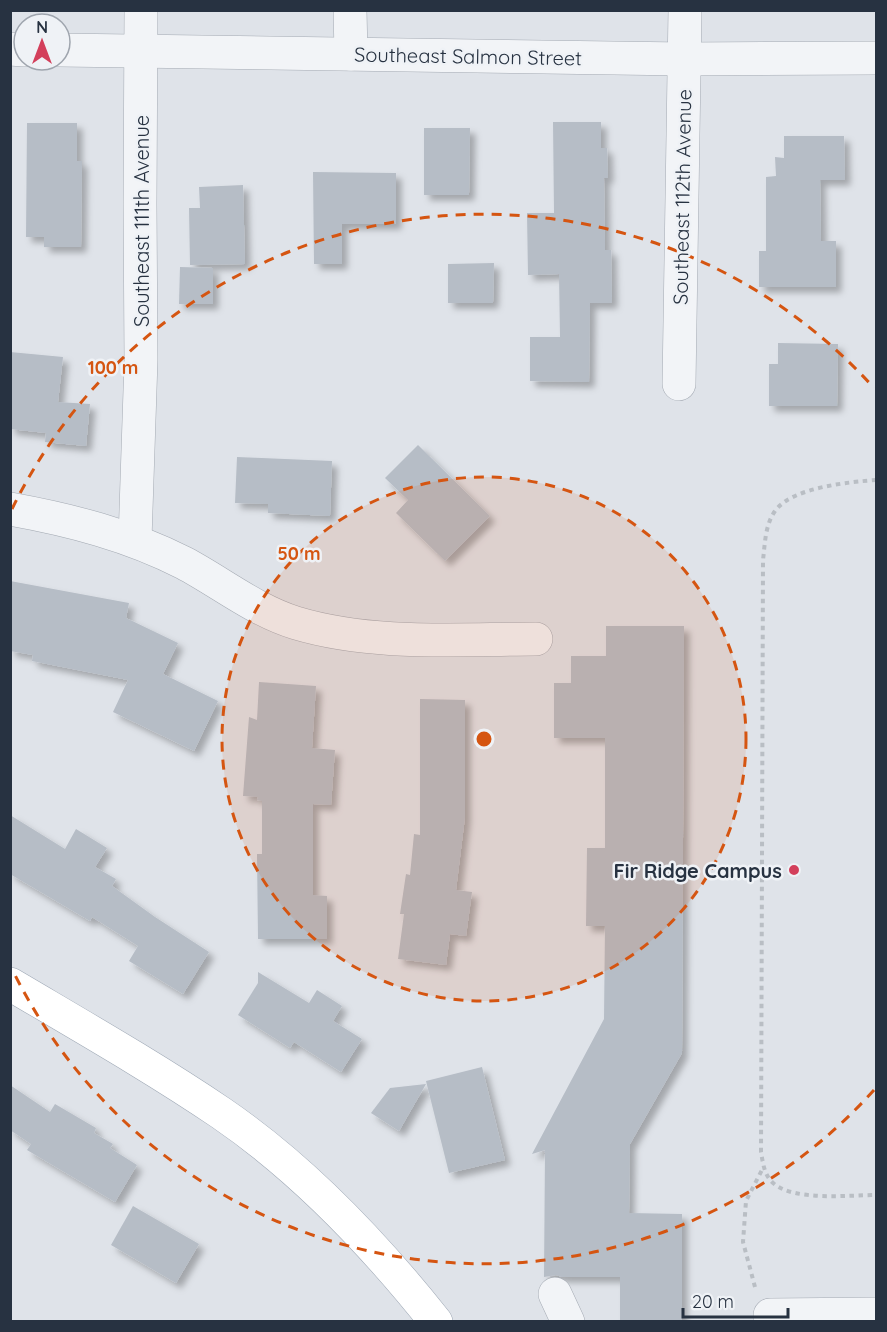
<svg xmlns="http://www.w3.org/2000/svg" width="887" height="1332" font-family="Quicksand,sans-serif">
<style>
.building{fill:#b6bdc6;filter:url(#shadow)}
.lines{fill:none;stroke-linecap:round;stroke-linejoin:round}
.minor-casing{stroke:#a4aab3;stroke-width:34}
.major-casing{stroke:#9ea8b5;stroke-width:34}
.path{stroke:#b9bec4;stroke-width:4;stroke-dasharray:4.5 4.5;stroke-linecap:butt}
.minor{stroke:#f2f4f7;stroke-width:33}
.major{stroke:#fff;stroke-width:33}
.ring{fill:none;stroke:#d55511;stroke-width:3;stroke-dasharray:10 8}
.poi-dot{fill:#d33f5b;stroke:#eff2f6;stroke-width:2}
.labels{text-anchor:middle;dominant-baseline:central;stroke-width:5;stroke-linejoin:round;paint-order:stroke}
.street-label{font-size:20px;fill:#273241;stroke:#eff2f6}
.poi-label{font-size:20px;font-weight:bold;fill:#273241;stroke:#eff2f6;text-anchor:end}
.centre{fill:#d55511;stroke:#eff2f6;stroke-width:3}
.ring-label{font-size:18px;text-anchor:middle;font-weight:bold;fill:#d55511;stroke:#eff2f6;stroke-width:5;stroke-linejoin:round;paint-order:stroke}
</style>
<defs>
<filter id="shadow"><feDropShadow dx="5.5" dy="5.5" stdDeviation="3" flood-color="#0004"/></filter>
</defs>
<rect width="100%" height="100%" fill="#dfe3e9"/>
<!-- building -->
<g class="building">
<polygon points="553,122 601,122 601,148 607,148 608,178 604,178 605,250 611,250 612,303 590,303 589,382 530,381 530,337 560,337 559,274 528,275 527,213 554,213"/>
<polygon points="27,123 77,123 77,161 82,161 81,247 44,247 44,237 26,237"/>
<polygon points="424,128 470,128 469,195 424,195"/>
<polygon points="784,136 844,136 845,180 820,180 821,241 836,241 836,287 759,287 759,251 766,251 766,177 776,176 775,157 784,158"/>
<polygon points="313,172 396,173 396,224 342,224 342,264 314,264"/>
<polygon points="243,185 245,264 190,265 189,208 200,208 199,187"/>
<polygon points="494,263 493,303 448,303 448,264"/>
<polygon points="180,267 213,268 213,304 179,304"/>
<polygon points="778,343 838,344 837,406 769,406 769,364 778,364"/>
<polygon points="10,352 63,357 58,402 90,404 86,446 45,442 46,433 10,429"/>
<polygon points="418,445 490,516 445,561 396,513 408,500 385,478"/>
<polygon points="237,457 332,461 330,516 268,513 268,504 235,503"/>
<polygon points="10,581 129,603 126,618 178,643 163,674 218,701 194,751 113,712 128,680 32,661 33,655 10,651"/>
<polygon points="606,626 684,626 682,1053 630,1144 629,1213 682,1214 682,1322 620,1322 620,1277 562,1277 556,1275 544,1277 545,1150 532,1154 604,1019 605,926 586,926 587,848 605,848 605,738 554,738 554,683 571,683 571,656 606,656"/>
<polygon points="259,682 316,686 312,748 335,750 331,805 313,804 313,895 327,896 327,939 258,939 257,854 262,854 262,801 257,800 258,797 243,796 249,717 257,720"/>
<polygon points="420,699 465,700 465,817 456,890 472,892 466,936 450,934 446,965 398,959 404,914 400,914 406,874 410,875 414,834 420,835"/>
<polygon points="10,815 65,849 76,829 107,848 95,867 116,879 112,886 155,917 209,952 183,994 129,961 138,946 92,917 90,921 10,874"/>
<polygon points="258,972 309,1003 317,990 342,1006 333,1021 362,1039 341,1072 294,1042 290,1048 238,1015 258,983"/>
<polygon points="482,1067 505,1160 449,1173 426,1081"/>
<polygon points="426,1084 399,1131 371,1113 390,1088"/>
<polygon points="10,1085 50,1112 55,1104 96,1128 94,1133 113,1144 110,1148 137,1165 115,1202 27,1150 31,1144 10,1130"/>
<polygon points="133,1206 199,1244 176,1283 111,1245"/>
</g>
<g class="lines">
<defs>
<g id="minor">
<polyline points="350,10 351,54"/>
<polyline points="10,49 24,50"/>
<polyline points="60,50 684,59 876,58"/>
<polyline points="679,384 685,10"/>
<path d="M10,509C71,520 129,535 184,563C220,582 256,611 296,623C373,646 457,639 536,639"/>
<polyline points="135,540 141,360 140,204 141,10"/>
<polyline points="555,1294 568,1322"/>
<polyline points="770,1322 770,1315 876,1314"/>
</g>
<path id="major" d="M10,984C81,1026 153,1067 221,1113C303,1169 374,1244 436,1322"/>
</defs>
<!-- minor casing -->
<use href="#minor" class="minor-casing"/>
<!-- major casing -->
<use href="#major" class="major-casing"/>
<!-- path -->
<g class="path">
<path d="M876,480C850,482 792,487 775,511C765,525 765,544 763,560L761,1152C763,1163 764,1174 772,1182C792,1202 850,1195 876,1195"/>
<polyline points="755,1287 743,1242 746,1201 763,1168"/>
</g>
<!-- minor -->
<use href="#minor" class="minor"/>
<!-- major -->
<use href="#major" class="major"/>
</g>
<!-- distance rings -->
<circle cx="484" cy="739" r="262" fill="#d55511" fill-opacity=".12"/>
<g class="ring">
<circle cx="484" cy="739" r="262"/>
<path d="M874 1090A525 525 0 0 1 12 969M12 509A525 525 0 0 1 874 388"/>
</g>
<!-- markers -->
<circle class="poi-dot" cx="794" cy="870" r="6"/>
<g class="labels">
<!-- street labels -->
<g class="street-label">
<text transform="translate(468 56) rotate(1)">Southeast Salmon Street</text>
<text transform="translate(682 197) rotate(-89)">Southeast 112th Avenue</text>
<text transform="translate(141 221) rotate(-90)">Southeast 111th Avenue</text>
</g>
<!-- poi labels -->
<g class="poi-label">
<text x="782" y="870">Fir Ridge Campus</text>
</g>
</g>
<circle cx="484" cy="739" r="9" class="centre"/>
<g class="ring-label">
<text x="113" y="374">100 m</text>
<text x="299" y="560">50 m</text>
</g>
<!-- border -->
<rect width="887" height="1332" fill="none" stroke="#273241" stroke-width="24"/>
<!-- north arrow -->
<g transform="translate(42 42)"><circle r="28" fill="#eff2f6" stroke="#9fa5ae" stroke-width="1.5"/>
<path d="M0-4.5L10 22L0 15L-10 22Z" fill="#d33f5b"/>
<text y="-9" font-size="16" font-weight="bold" text-anchor="middle" fill="#273241">N</text>
</g>
<!-- scale -->
<path d="M683 1308v9h105v-9" fill="none" stroke="#273241" stroke-width="3"/>
<text x="692" y="1308" font-size="18" fill="#273241" stroke="#eff2f6" stroke-width="4.5" paint-order="stroke">20 m</text>
</svg>
